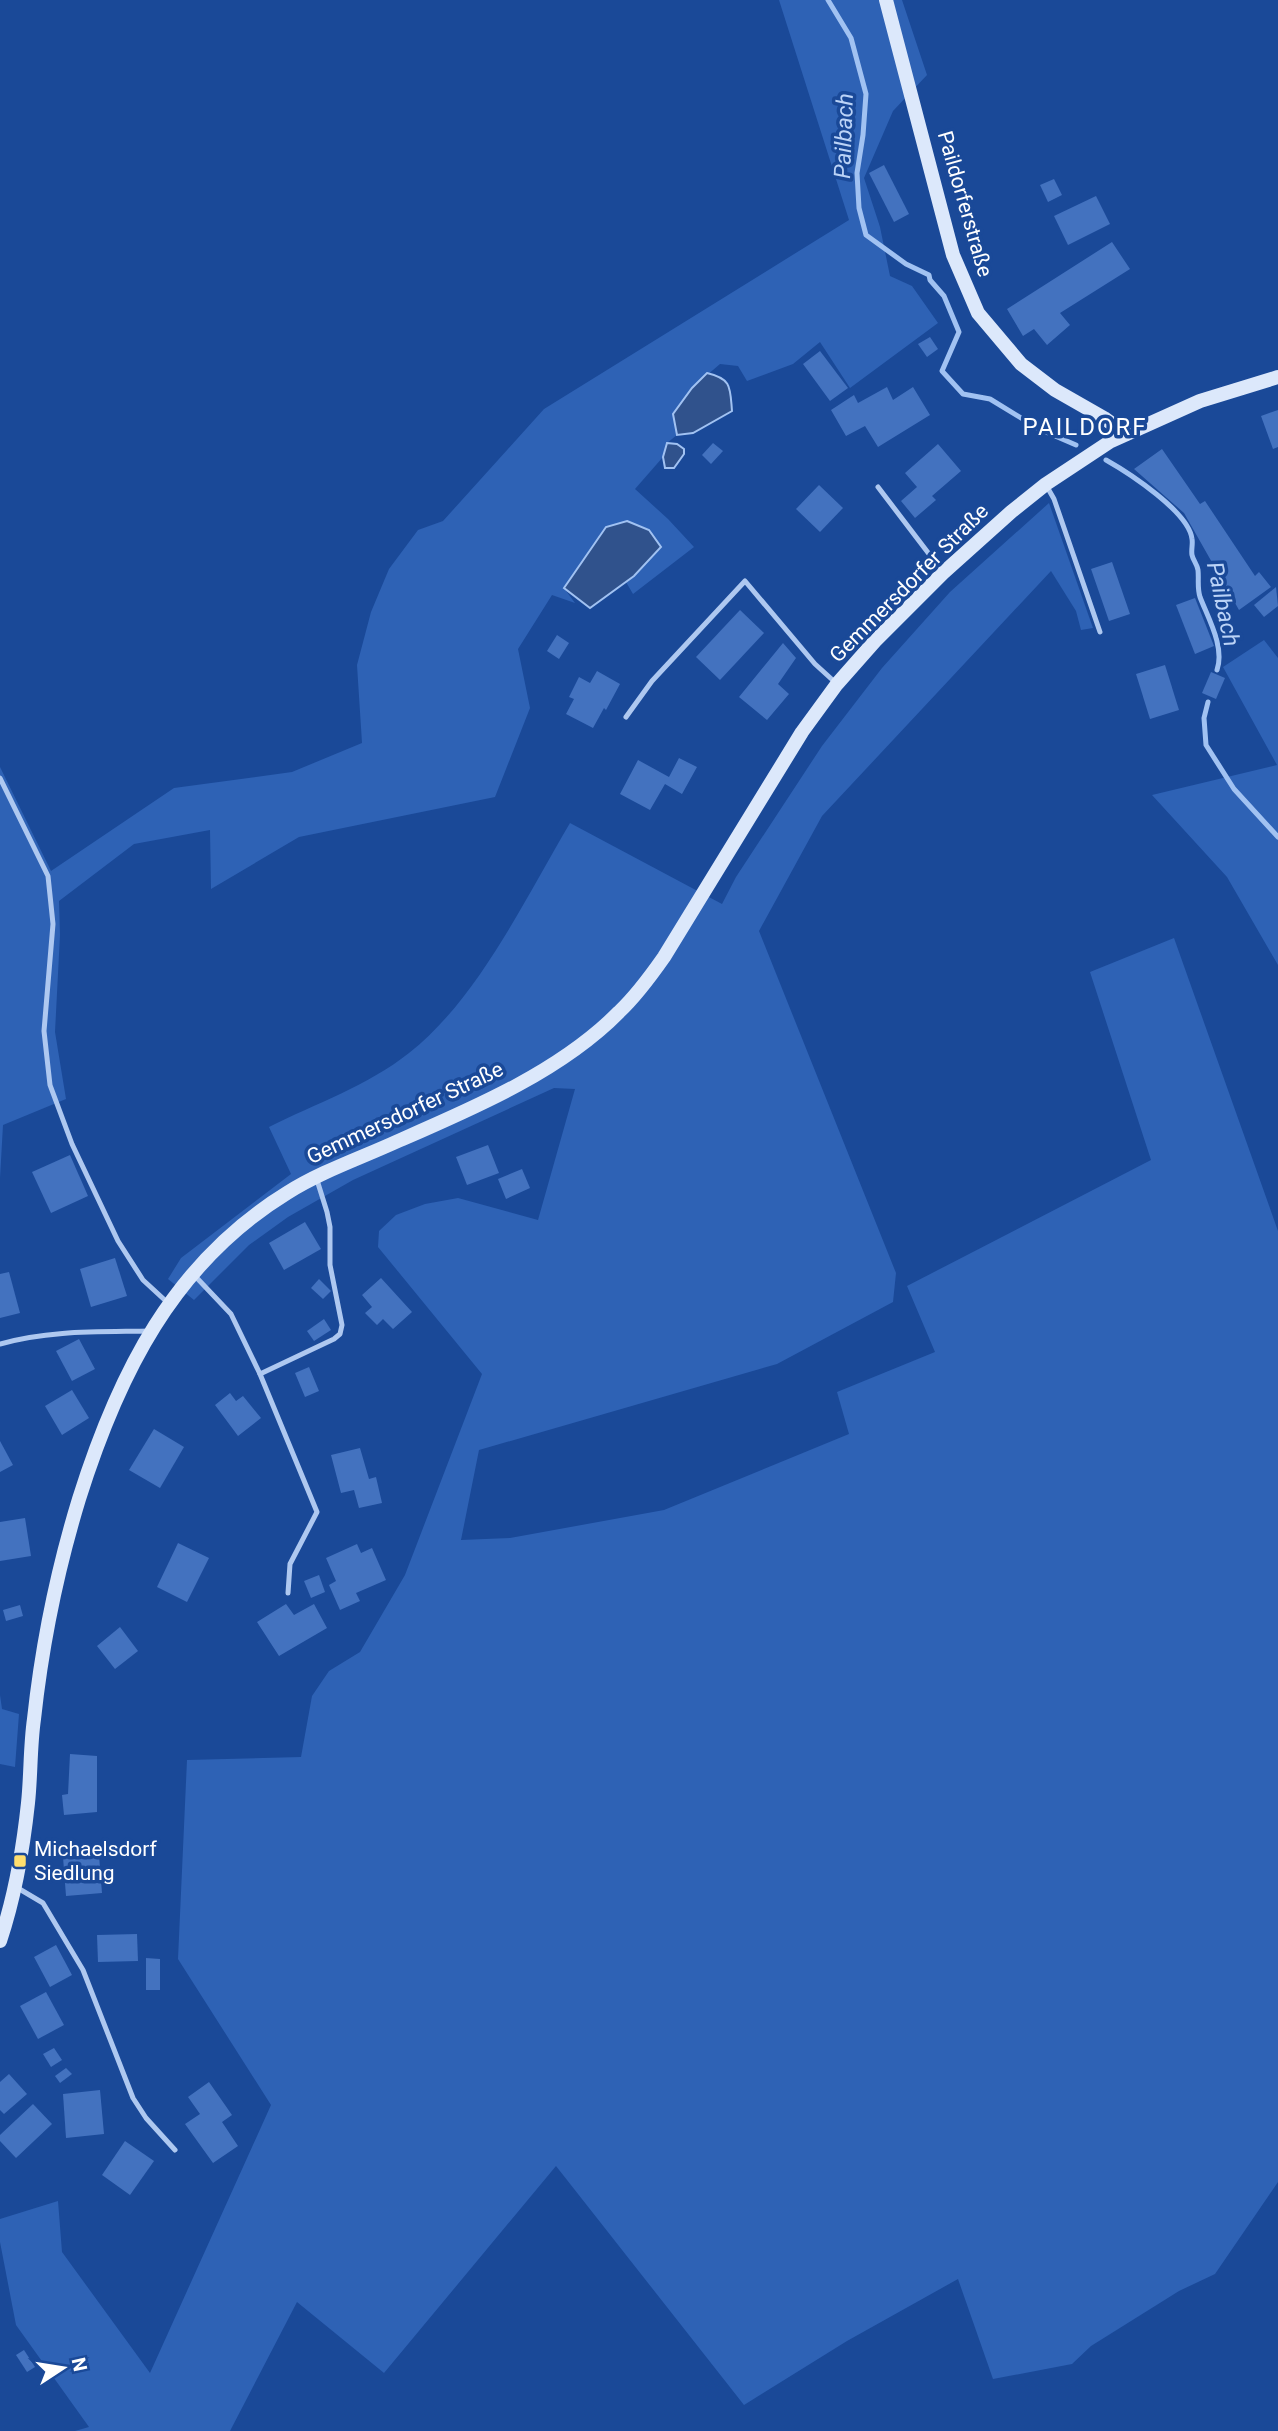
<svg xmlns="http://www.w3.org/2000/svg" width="1278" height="2431" font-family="Roboto,sans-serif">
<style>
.green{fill:#2e62b5}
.water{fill:#30528c;stroke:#a1c2f2;stroke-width:2}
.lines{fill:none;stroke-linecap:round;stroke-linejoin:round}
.stream{stroke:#a1c2f2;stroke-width:5}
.building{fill:#4372bf}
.lane{stroke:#aec8f0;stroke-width:5}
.secondary{stroke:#dce8fb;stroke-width:14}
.poi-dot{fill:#ffde6e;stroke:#1a4998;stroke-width:2.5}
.labels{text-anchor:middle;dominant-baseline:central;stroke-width:7;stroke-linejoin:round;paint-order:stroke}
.street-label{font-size:21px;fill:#fff;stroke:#1a4998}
.poi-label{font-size:21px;fill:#fff;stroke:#1a4998;text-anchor:start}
.water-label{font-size:23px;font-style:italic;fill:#bbd3f7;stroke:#1a4998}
.quarter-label{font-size:24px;letter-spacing:2px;fill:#fff;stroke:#1a4998}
</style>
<rect width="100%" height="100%" fill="#1a4998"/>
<!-- green -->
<g class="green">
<polygon points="779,0 902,0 927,75 893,111 864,178 880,227 890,276 912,286 938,323 850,388 820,342 793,364 747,381 738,366 720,364 692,388 673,414 677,435 667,443 663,457 635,489 668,519 694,547 633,594 626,582 660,546 627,521 606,527 564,588 575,603 552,595 518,649 530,708 495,797 299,837 211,889 210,830 134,844 59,901 60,935 55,1032 66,1099 3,1125 0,1178 0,767 51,871 174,788 292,772 362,743 357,665 371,612 389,569 418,530 443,521 544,409 849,220"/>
<path d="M1049,503L1093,628L1081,630L1076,611L1051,571L822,816L759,931L896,1273L893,1302L777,1364L479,1450L461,1540L510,1538L664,1510L849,1434L837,1392L935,1352L907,1286L1151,1160L1090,972L1174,938L1278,1231V2182L1215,2274L1179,2291L1091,2346L1072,2364L993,2379L958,2279L847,2341L744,2405L556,2166L384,2373L297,2302L230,2431H75L89,2427L16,2325L0,2242V2219L58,2201L62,2252L150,2373L271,2105L178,1959L187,1760L301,1757L312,1696L329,1671L360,1652L405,1575L482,1374L378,1247L379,1231L396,1215L425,1204L458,1198L538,1220L575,1089L554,1088L353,1180L288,1217L249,1245L194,1300L168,1279L181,1258L291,1174L269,1127C315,1104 369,1085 409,1053C478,999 526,897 570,823L722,904L736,877L822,746L882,668L950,592Z"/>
<polygon points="1264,640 1278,658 1278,965 1227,877 1152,795 1277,765 1223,667"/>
<polygon points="0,1695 2,1709 19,1714 15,1767 0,1764"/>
</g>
<!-- water -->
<g class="water">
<path d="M707,373C732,379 730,387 732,411L693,433L677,435L673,414L692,388Z"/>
<polygon points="667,443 677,444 684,449 684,454 674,468 665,468 663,457"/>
<polygon points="627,521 649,530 661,547 634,576 590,608 564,588 606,527"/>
</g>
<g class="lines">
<!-- stream -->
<g class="stream">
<polyline points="828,0 851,38 866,94 863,135 857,173 859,208 866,235 906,264 929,275 930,280 944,296 959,332 942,371 963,394 990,399 1039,429 1076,445"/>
<path d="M1106,460C1129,473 1189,512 1192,539C1193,544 1191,550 1192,555C1193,560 1197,564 1198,570C1199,579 1197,588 1200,597C1208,618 1225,647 1217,670"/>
<polyline points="1208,702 1204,718 1206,745 1234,789 1278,837"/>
</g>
</g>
<!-- building -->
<g class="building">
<polygon points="884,165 909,214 894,222 869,173"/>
<polygon points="1054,179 1062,195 1048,202 1040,185"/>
<polygon points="1096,196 1110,224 1068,245 1054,216"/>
<polygon points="1112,242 1130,269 1060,313 1070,325 1047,345 1034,329 1023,336 1007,309"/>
<polygon points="930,337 938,349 927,357 918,344"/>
<polygon points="820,351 848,388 830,401 803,364"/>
<polygon points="887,387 893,400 913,387 930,415 878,447 865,426 846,436 831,410 854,395 858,403"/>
<polygon points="1278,410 1278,447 1273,449 1261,416"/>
<polygon points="713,443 723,451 711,464 702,455"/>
<polygon points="938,444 961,471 932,496 936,500 915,518 901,501 917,487 905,473"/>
<polygon points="1162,449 1200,504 1205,501 1255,576 1259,572 1271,587 1239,610 1184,513 1134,469"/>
<polygon points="819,485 843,508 820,532 796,509"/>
<polygon points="1112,562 1130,614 1109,621 1091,569"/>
<polygon points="1276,587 1278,606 1264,617 1254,605"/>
<polygon points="1195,598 1214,646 1195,654 1176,605"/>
<polygon points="740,610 764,633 720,680 696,657"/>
<polygon points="557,635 569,643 559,659 547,651"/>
<polygon points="783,643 796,658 778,684 789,694 767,720 739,697"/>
<polygon points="1165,665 1179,710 1150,719 1136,674"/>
<polygon points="597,671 620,684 606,710 604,708 593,728 566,714 574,699 569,697 579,677 590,683"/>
<polygon points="1211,672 1225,678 1216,699 1202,693"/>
<polygon points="679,758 697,767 682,794 665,784 650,810 620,794 638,760 669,777"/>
<polygon points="488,1145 499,1173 467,1185 456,1157"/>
<polygon points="70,1155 88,1196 51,1213 32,1172"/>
<polygon points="522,1169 530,1188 506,1199 498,1179"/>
<polygon points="305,1222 321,1249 284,1270 269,1243"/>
<polygon points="115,1258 127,1296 91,1307 80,1269"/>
<polygon points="9,1272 20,1313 0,1318 0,1274"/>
<polygon points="381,1278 412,1312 393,1329 383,1319 377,1325 365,1313 372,1307 362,1295"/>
<polygon points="319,1279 331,1291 323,1299 311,1288"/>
<polygon points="324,1319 331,1330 314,1341 307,1331"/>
<polygon points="79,1339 95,1369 72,1381 56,1351"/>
<polygon points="309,1367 319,1391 305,1397 295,1373"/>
<polygon points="72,1390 89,1418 62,1435 45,1406"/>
<polygon points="230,1393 236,1401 243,1396 261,1418 238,1436 215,1405"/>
<polygon points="154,1429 184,1447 160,1488 129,1470"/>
<polygon points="0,1441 13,1465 0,1472"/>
<polygon points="360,1448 369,1479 376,1477 382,1503 359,1508 354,1490 341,1493 331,1455"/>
<polygon points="25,1518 31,1556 0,1561 0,1522"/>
<polygon points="178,1543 209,1558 187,1602 157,1587"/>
<polygon points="357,1544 361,1553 372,1548 386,1580 356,1593 360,1601 340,1610 329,1585 336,1581 326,1558"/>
<polygon points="319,1575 325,1592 311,1598 304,1581"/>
<polygon points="286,1604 294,1615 314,1604 327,1628 279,1656 257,1622"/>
<polygon points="20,1605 23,1616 6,1621 3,1610"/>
<polygon points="120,1627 138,1651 115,1669 97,1646"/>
<polygon points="70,1754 97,1756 97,1812 64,1815 62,1795 68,1794"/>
<polygon points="99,1855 102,1893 66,1896 63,1857"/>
<polygon points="137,1934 138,1961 98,1962 97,1935"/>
<polygon points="56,1945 72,1975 50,1987 34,1957"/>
<polygon points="146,1958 160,1959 160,1990 146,1990"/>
<polygon points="46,1992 64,2025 38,2039 20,2006"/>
<polygon points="54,2048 62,2060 51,2067 43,2054"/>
<polygon points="66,2068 72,2074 60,2083 55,2076"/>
<polygon points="9,2074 27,2094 4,2114 0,2110 0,2082"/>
<polygon points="209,2082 232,2115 222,2122 238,2146 213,2163 185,2124 200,2114 188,2097"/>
<polygon points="100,2090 104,2134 66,2138 63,2094"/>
<polygon points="33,2104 52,2124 16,2158 0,2141 0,2135"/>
<polygon points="125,2141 154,2161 130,2195 102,2175"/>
<polygon points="24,2350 35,2367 27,2372 16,2355"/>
</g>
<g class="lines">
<!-- lane -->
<g class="lane">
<polyline points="1046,485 1054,499 1100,632"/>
<polyline points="878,487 942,571"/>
<polyline points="626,717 652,681 745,581 815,664 837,684"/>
<polyline points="0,778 48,876 53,924 44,1031 50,1085 72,1144 118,1241 143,1280 168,1303"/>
<polyline points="195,1276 231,1314 260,1374 317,1512 290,1564 288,1593"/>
<path d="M0,1344C49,1330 99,1332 150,1331"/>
<polyline points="260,1374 334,1339 340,1334 342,1325 330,1265 330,1227 327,1212 317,1180"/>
<polyline points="16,1887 43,1903 83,1970 133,2098 146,2118 175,2150"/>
</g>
<!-- secondary -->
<g class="secondary">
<polyline points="886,0 953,255 978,313 1021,364 1055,390 1104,418 1126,434"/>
<path d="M0,1941C15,1896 23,1850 28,1803C31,1775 30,1747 34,1719C42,1645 57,1571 79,1499C118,1375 173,1263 287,1193C322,1171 361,1158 398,1141C474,1108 561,1071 619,1012C636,996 650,977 664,957L802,732L837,684L875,641L943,573L1011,512L1046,484L1111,441L1200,401L1278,377"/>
</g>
</g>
<!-- markers -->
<rect class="poi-dot" x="13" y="1854" width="14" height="14" rx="3.5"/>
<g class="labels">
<!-- street labels -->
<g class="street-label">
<text transform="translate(965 204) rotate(74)">Paildorferstraße</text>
<text transform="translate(909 583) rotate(-45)">Gemmersdorfer Straße</text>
<text transform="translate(405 1113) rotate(-25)">Gemmersdorfer Straße</text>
</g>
<!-- poi labels -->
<g class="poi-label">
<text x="34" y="1849">Michaelsdorf<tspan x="34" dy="24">Siedlung</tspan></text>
</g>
<!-- water labels -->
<g class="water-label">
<text transform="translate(844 136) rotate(-88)">Pailbach</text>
<text transform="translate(1223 604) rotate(78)">Pailbach</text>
</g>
<!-- quarter labels -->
<g class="quarter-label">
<text x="1085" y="427">PAILDORF</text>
</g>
</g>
<!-- north arrow -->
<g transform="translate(63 2368) rotate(78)" stroke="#1a4998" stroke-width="5" paint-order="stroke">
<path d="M0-5L12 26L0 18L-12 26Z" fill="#ffffff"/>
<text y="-10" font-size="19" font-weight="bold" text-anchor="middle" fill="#ffffff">N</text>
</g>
</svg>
